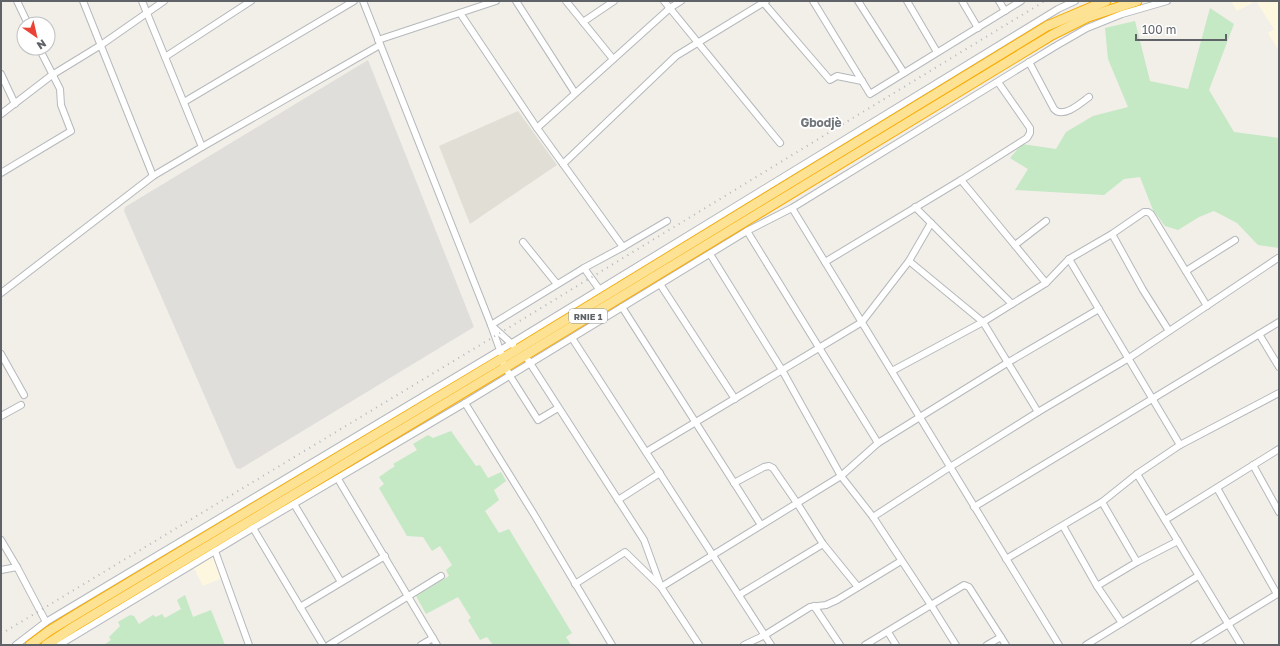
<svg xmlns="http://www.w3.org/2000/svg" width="1280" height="646" font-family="'Golos Text',sans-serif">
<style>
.commercial{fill:#fef7e0}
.industrial{fill:#e0deda}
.education{fill:#e1ded6}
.green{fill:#c5e8c5}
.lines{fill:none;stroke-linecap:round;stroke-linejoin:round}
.minor-casing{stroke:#b5b8bc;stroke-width:8}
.highway-casing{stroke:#f9ab00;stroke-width:11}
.minor{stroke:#fff;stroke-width:6}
.highway{stroke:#fde293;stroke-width:9}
.rail{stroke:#b6b7b8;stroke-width:2;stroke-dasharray:1 5;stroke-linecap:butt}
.labels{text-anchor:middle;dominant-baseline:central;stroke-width:3.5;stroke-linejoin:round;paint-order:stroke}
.shield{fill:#fff;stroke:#8f9295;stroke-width:1}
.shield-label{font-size:9px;font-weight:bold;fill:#5f6368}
.quarter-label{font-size:12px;font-weight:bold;fill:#70757a;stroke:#fff}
</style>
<rect width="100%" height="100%" fill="#f1efe8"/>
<!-- commercial -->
<g class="commercial">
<polygon points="1231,1 1279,1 1279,51 1268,33 1274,29 1256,1 1237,11"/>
<polygon points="214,556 222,578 203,586 194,568"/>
</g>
<!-- industrial -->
<polygon class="industrial" points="368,60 474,327 240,469 236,468 124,211 125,207"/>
<!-- education -->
<polygon class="education" points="518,111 557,165 470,224 439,146"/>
<!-- green -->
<g class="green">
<polygon points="1210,8 1234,24 1209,90 1234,132 1279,138 1279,248 1258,245 1237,223 1214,211 1199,217 1178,230 1165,226 1153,210 1140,177 1124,179 1104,195 1015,190 1028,169 1010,158 1022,144 1056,149 1066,132 1093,116 1128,107 1108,59 1105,28 1135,21 1150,81 1188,89"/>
<path d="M451,431C459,443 468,454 476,466L480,465L488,478L501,472L506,481L494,490L499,500L485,511L499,533L509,529L572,633L566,637L571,645H493L487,637L480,640L468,620L471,618L458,597L426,614L416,596L449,576L446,570L452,565L440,546L432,551L423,537L407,536L379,488L384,484L379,477L395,466L393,464L417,450L413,444L428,435L433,438Z"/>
<polygon points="185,595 193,617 211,610 225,645 104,645 111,640 109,637 120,626 118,622 130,615 134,616 139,624 153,615 156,617 162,614 165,618 181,609 177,600"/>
</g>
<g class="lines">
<defs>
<g id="minor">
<polyline points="17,1 28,24"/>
<polyline points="83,1 153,176"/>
<polyline points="142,1 202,147"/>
<polyline points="363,1 491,325 501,353"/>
<polyline points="516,1 575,93"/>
<polyline points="566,1 613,59"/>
<polyline points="664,1 780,143"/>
<polyline points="762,1 830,80 837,76 862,81"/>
<polyline points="813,1 870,94 1021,1"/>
<polyline points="858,1 904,73"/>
<polyline points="907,1 937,52"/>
<polyline points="962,1 978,28"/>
<polyline points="999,1 1005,11"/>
<polyline points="460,13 537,128 623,247"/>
<polyline points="583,22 614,1"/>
<polyline points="378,40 496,1"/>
<polyline points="165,57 251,1"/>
<path d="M1029,62L1054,109C1063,119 1081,103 1089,97"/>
<polyline points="1,74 15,104"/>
<polyline points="184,102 354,1"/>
<polyline points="1,114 52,75 101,45 164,1"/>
<polyline points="537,128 670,8 681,1"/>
<polyline points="563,164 676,56 766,1"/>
<polyline points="1,173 71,131 61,105 60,89 39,48"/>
<polyline points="961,180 1046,283"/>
<polyline points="915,207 1012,304"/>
<polyline points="792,208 1059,645"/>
<polyline points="747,231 878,443"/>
<polyline points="1112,234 1143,290 1169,331"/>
<polyline points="523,242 557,284"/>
<polyline points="1015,245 1046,221"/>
<polyline points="710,254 782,370 841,476 873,517 931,605 956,645"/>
<polyline points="1069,259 1180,445"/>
<polyline points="909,261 983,322 1038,412"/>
<polyline points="825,262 961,180 1027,138 1030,133 1030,128 998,82"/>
<polyline points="584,268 599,289"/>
<polyline points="1186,271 1235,240"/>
<polyline points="660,284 735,399"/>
<polyline points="1,293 153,176 202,147 380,45"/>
<polyline points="622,307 761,525"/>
<polyline points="491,325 584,268 623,247 667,221"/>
<polyline points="492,326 513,345"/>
<polyline points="1259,334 1279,367"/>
<polyline points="572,338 771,645"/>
<polyline points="1,354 24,395"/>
<polyline points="528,360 644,540 661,587"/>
<polyline points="504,364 510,376 538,420 558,408"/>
<polyline points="892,371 983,322 1046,283 1069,259 1112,234 1144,212 1148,212 1151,214 1207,306"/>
<polyline points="465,403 535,516 612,645"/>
<polyline points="1,416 21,405"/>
<polyline points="646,452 862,322 909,261 931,223"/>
<polyline points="1253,465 1279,512"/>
<polyline points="1137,474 1241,645"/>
<polyline points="338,479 437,645"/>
<polyline points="734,483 764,467 769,466 773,468 797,503 823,544 858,587"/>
<polyline points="1217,488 1277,594"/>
<polyline points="618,500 660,473"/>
<polyline points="1102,502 1137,562"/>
<polyline points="294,504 341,582"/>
<polyline points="974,507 1279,322"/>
<polyline points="873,517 950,467 1038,412 1129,358 1278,258"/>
<polyline points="1165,520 1279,449"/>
<polyline points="1063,526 1097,586 1122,623"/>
<polyline points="253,528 323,645"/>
<polyline points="1,540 17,567 46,622"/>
<polyline points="215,551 249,645"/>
<polyline points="1006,559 1102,502 1137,474 1180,445 1279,393"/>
<polyline points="1,570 17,567"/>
<polyline points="575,584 625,552 661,587 699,645"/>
<polyline points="1097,586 1137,562 1178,541"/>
<polyline points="661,587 841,476 878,443 1007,363 1099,309"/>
<polyline points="739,595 823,544"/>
<polyline points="814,606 840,645"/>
<polyline points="300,607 385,556"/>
<polyline points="888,632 896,645"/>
<polyline points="16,645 46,622 512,343 1058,9 1075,1"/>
<polyline points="59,645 253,528 465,403 747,231 792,208 1054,47 1087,28 1122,14 1167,1"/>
<polyline points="329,645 441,576"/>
<polyline points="421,645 433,638"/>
<polyline points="744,645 765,635 810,607 826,605 837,600 901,561"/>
<polyline points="865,645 964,585 969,587 1006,645"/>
<polyline points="987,645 1001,637"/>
<polyline points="1086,645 1198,576"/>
<polyline points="1194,645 1279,593"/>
</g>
<g id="highway">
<polyline points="30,645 49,631 70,618 518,349 1047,26 1106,1"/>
<polyline points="46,645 75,626 486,379 1052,35 1088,17 1137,1"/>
</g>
</defs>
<!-- minor casing -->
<use href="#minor" class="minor-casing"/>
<!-- highway casing -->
<use href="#highway" class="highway-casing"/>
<!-- minor -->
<use href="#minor" class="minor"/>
<!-- highway -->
<use href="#highway" class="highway"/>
<!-- rail -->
<polyline class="rail" points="1,634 500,333 1045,1"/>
</g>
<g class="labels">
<!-- shield labels -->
<rect class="shield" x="569" y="309" width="38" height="14" rx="3"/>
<g class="shield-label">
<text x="588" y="316">RNIE 1</text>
</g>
<!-- quarter labels -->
<g class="quarter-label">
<text x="821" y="122">Gbodjè</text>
</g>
</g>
<!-- border -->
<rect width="1280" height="646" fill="none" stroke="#5f6368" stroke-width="4"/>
<!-- north arrow -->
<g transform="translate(36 36) rotate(146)"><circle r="19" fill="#ffffff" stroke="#bfc1c3"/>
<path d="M0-3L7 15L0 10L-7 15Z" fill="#ea4335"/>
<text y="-6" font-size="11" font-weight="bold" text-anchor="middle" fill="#5f6368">N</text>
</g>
<!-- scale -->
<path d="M1136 34v6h90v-6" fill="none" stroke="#5f6368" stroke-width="2"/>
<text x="1142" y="34" font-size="12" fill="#5f6368" stroke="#ffffff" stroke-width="3" paint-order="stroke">100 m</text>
</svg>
